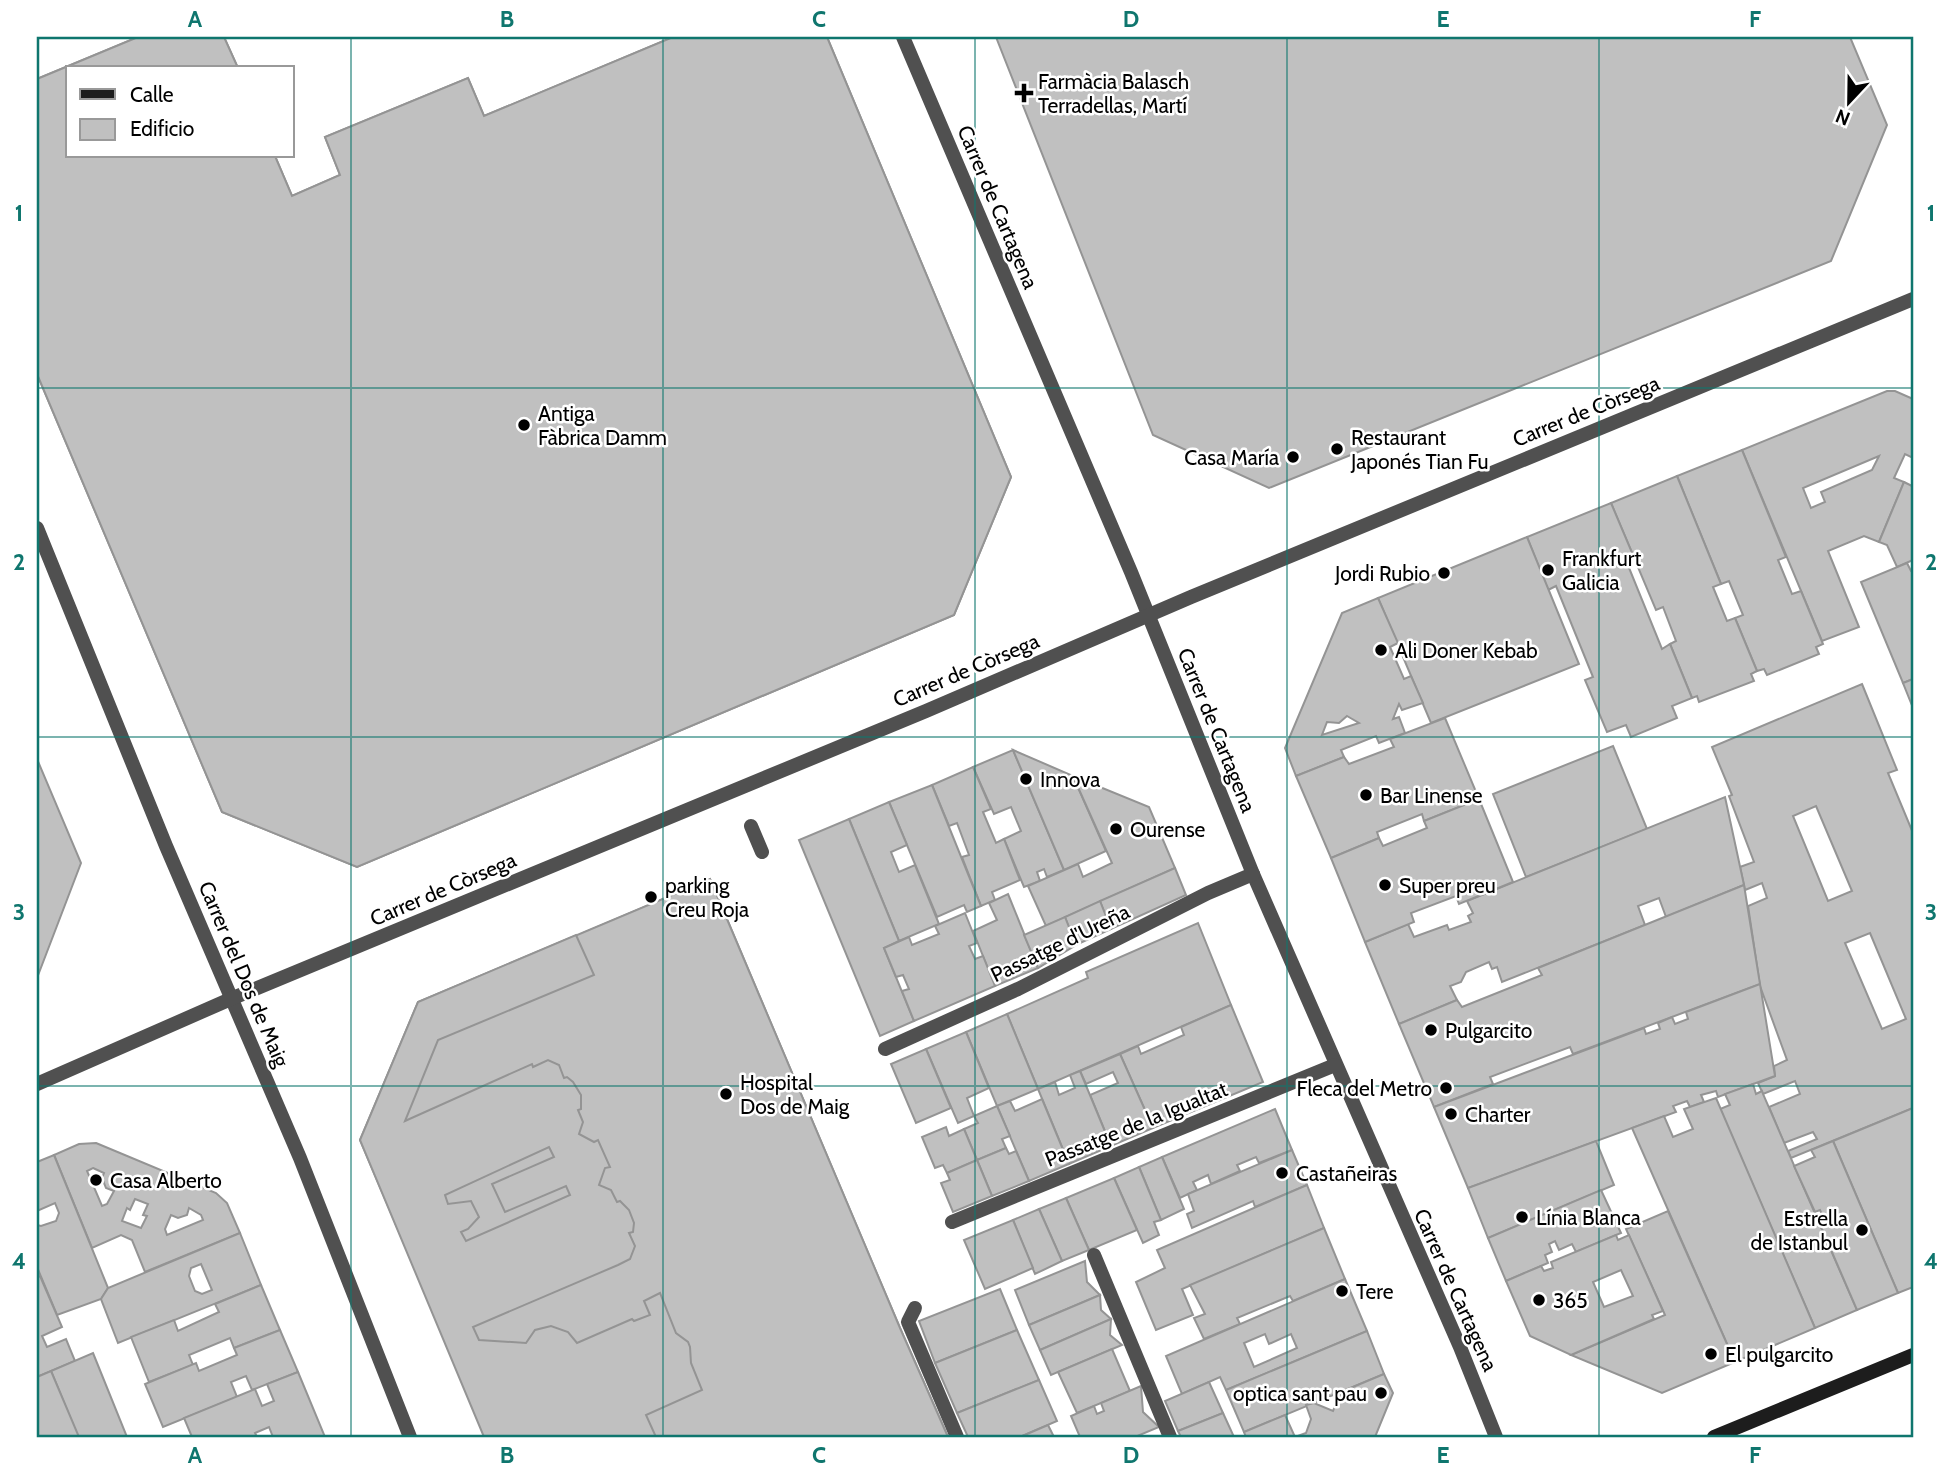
<svg xmlns="http://www.w3.org/2000/svg" width="1950" height="1474" font-family="Cabin,sans-serif">
<style>
.building{fill:#c0c0c0;stroke:#949494;stroke-width:2;fill-rule:evenodd}
.lines{fill:none;stroke-linecap:round;stroke-linejoin:round}
.street{stroke:#505050;stroke-width:14}
.secondary{stroke:#1d1d1d;stroke-width:14}
.grid{fill:none;stroke:#0f766e;stroke-width:2;stroke-opacity:0.55}
.poi-dot{fill:#000;stroke:#fff;stroke-width:2.5}
.labels{text-anchor:middle;dominant-baseline:central;stroke-width:5;stroke-linejoin:round;paint-order:stroke}
.poi-label{font-size:21px;fill:#000;stroke:#fff;text-anchor:start}
.street-label{font-size:21px;fill:#000;stroke:#fff}
.neatline{fill:none;stroke:#0f766e;stroke-width:2.5}
.grid-label{font-size:23px;text-anchor:middle;font-weight:bold;fill:#0f766e}
</style>
<rect width="100%" height="100%" fill="#fff"/>
<!-- building -->
<g class="building">
<path d="M138,37H224L238,68H68V156H275L292,196L340,175L325,137L468,78L484,116L673,37H827L1011,477L954,615L357,867L222,812L37,374V79ZM683,140L733,261L708,271L729,320L753,310L840,520L465,678L375,462L397,434L360,348L401,331L503,574L565,548L552,511L541,515L532,494L584,473L607,528L686,494L598,286L580,293L588,313L584,314L588,324L580,327L526,205L572,186L575,195L596,210L639,191L628,163Z"/>
<polygon points="138,37 224,37 238,68 68,68 68,156 275,156 292,196 340,175 325,137 468,78 484,116 673,37 827,37 1011,477 954,615 357,867 222,812 37,374 37,79"/>
<polygon points="996,37 1850,37 1887,125 1831,261 1269,488 1153,435"/>
<path d="M1887,391H1895L1913,399V458L1905,454L1894,478L1904,482L1879,542L1864,536L1828,551L1859,627L1822,641L1742,450ZM1879,456L1872,470L1821,492L1825,502L1811,508L1803,488Z"/>
<polygon points="1742,450 1786,557 1778,560 1792,594 1801,591 1823,644 1816,647 1819,654 1767,675 1764,669 1757,671 1735,618 1743,615 1729,581 1721,584 1677,476"/>
<polygon points="1677,476 1721,584 1713,587 1727,621 1735,618 1757,671 1751,674 1754,681 1699,702 1697,696 1692,698 1670,644 1676,641 1663,607 1656,610 1611,503"/>
<polygon points="1904,482 1912,486 1913,483 1913,560 1897,567 1887,545 1879,542"/>
<polygon points="1611,503 1633,555 1625,558 1662,649 1670,644 1692,698 1672,706 1677,718 1631,737 1626,725 1607,732 1585,680 1593,677 1556,586 1548,590 1527,537"/>
<polygon points="1527,537 1579,664 1431,723 1378,598"/>
<polygon points="1907,563 1911,571 1913,570 1913,679 1903,683 1861,582"/>
<path d="M1378,598L1398,643L1390,647L1404,679L1411,676L1423,703L1402,710L1399,704L1393,719L1399,717L1405,733L1379,743L1376,736L1341,750L1344,757L1296,776L1285,748L1342,613ZM1347,716L1359,723L1322,735L1327,722L1339,723Z"/>
<polygon points="1913,679 1913,708 1903,683"/>
<path d="M1862,684L1897,770L1888,773L1913,833V1108L1791,1158L1788,1151L1817,1139L1813,1132L1784,1143L1769,1107L1800,1094L1795,1081L1763,1094L1758,1083L1775,1076L1774,1066L1787,1060L1760,986L1748,906L1767,898L1762,883L1745,890L1740,867L1754,862L1729,796L1732,795L1712,747ZM1816,806L1852,891L1828,901L1793,816ZM1870,933L1906,1019L1882,1029L1845,943Z"/>
<polygon points="1445,718 1479,799 1424,821 1422,814 1377,832 1379,838 1331,858 1296,776 1344,757 1349,764 1394,747 1390,739"/>
<polygon points="1613,746 1647,829 1526,877 1493,794"/>
<polygon points="1013,750 1064,870 1047,877 1044,869 1037,872 1040,881 1024,887 1004,839 1021,831 1011,807 994,814 973,767"/>
<polygon points="1013,750 1073,776 1106,851 1064,870"/>
<polygon points="37,759 81,863 37,978"/>
<polygon points="973,767 991,809 983,812 996,843 1004,839 1020,880 992,892 995,900 981,906 962,857 969,855 957,823 949,826 932,785"/>
<polygon points="1073,776 1149,807 1175,868 1046,926 1028,886 1078,864 1083,877 1112,863"/>
<polygon points="932,785 981,906 967,912 964,905 937,917 889,802"/>
<polygon points="1725,797 1744,885 1666,917 1659,898 1638,906 1645,925 1502,982 1497,967 1492,969 1489,962 1466,972 1461,982 1450,986 1457,1000 1399,1024 1365,942 1408,924 1414,937 1447,925 1449,930 1471,922 1468,916 1473,913 1467,901"/>
<polygon points="1479,799 1513,882 1459,904 1456,896 1411,913 1414,922 1365,942 1331,858 1379,838 1383,846 1427,828 1424,821"/>
<polygon points="889,802 907,845 891,852 899,872 915,865 939,924 899,941 849,819"/>
<polygon points="849,819 899,941 884,948 914,1021 880,1036 799,840"/>
<polygon points="1175,868 1186,895 1111,929 1100,901"/>
<polygon points="710,879 900,1328 948,1437 811,1437 771,1345 757,1351 684,1180 688,1179 583,933"/>
<polygon points="710,879 900,1328 948,1437 486,1437 360,1140 418,1002"/>
<polygon points="1744,885 1760,984 1573,1054 1570,1047 1490,1077 1493,1084 1434,1107 1399,1024 1457,1000 1462,1007 1542,975 1538,968"/>
<polygon points="1008,894 1038,968 995,986 973,931 997,920 989,903"/>
<polygon points="1100,901 1111,929 1076,945 1065,917"/>
<polygon points="965,913 977,943 969,946 975,959 983,956 995,986 914,1021 902,991 909,989 903,975 896,977 884,948 909,937 912,945 939,934 935,926"/>
<polygon points="1065,917 1076,945 1038,968 1024,935"/>
<polygon points="1198,923 1231,1005 1038,1089 1007,1014 1088,978 1086,972"/>
<path d="M576,935L594,975L438,1040L405,1121L532,1064L533,1067L548,1060L559,1065L564,1078L567,1077L573,1082L581,1095V1109L578,1110L583,1122L579,1134L594,1142L598,1140L610,1167L605,1168L599,1185L611,1190L617,1202L620,1201L629,1210L634,1223L633,1232L629,1233L635,1246L630,1259L618,1265L473,1327L479,1340L526,1343L535,1330L551,1326L568,1332L577,1343L632,1319L634,1321L650,1315L644,1301L660,1293L676,1333L688,1342L690,1347L691,1363L702,1390L646,1415L656,1437H484L360,1140L418,1002ZM549,1147L554,1157L492,1184L505,1212L566,1186L570,1195L466,1241L461,1232L468,1229L479,1217L471,1201L448,1204L445,1195Z"/>
<polygon points="1760,984 1775,1076 1718,1097 1716,1091 1701,1095 1704,1102 1690,1107 1687,1101 1673,1106 1676,1112 1468,1188 1434,1107 1644,1028 1646,1034 1660,1029 1658,1023 1672,1017 1675,1024 1688,1019 1686,1012"/>
<polygon points="1231,1005 1263,1082 1153,1128 1120,1054 1138,1046 1141,1054 1184,1035 1181,1027"/>
<polygon points="1007,1014 1038,1089 997,1106 966,1032"/>
<polygon points="966,1032 989,1088 967,1098 974,1116 958,1123 926,1049"/>
<polygon points="926,1049 951,1108 916,1123 891,1064"/>
<polygon points="1120,1054 1153,1128 1111,1146 1090,1095 1118,1083 1113,1072 1086,1084 1080,1071"/>
<polygon points="1080,1071 1111,1146 1069,1164 1038,1089 1055,1082 1059,1095 1075,1088 1070,1075"/>
<polygon points="1753,1084 1756,1094 1762,1091 1763,1094 1857,1310 1815,1328 1720,1109 1730,1105 1725,1094"/>
<polygon points="1716,1098 1815,1328 1735,1362 1632,1128 1664,1116 1673,1137 1693,1129 1684,1109"/>
<polygon points="1042,1099 1069,1164 1029,1181 997,1106 1010,1101 1015,1111"/>
<polygon points="997,1106 1010,1136 1002,1139 1006,1148 977,1160 964,1129 978,1123 974,1116"/>
<polygon points="1913,1108 1913,1287 1898,1293 1833,1141"/>
<polygon points="1275,1109 1292,1150 1259,1163 1256,1157 1237,1165 1240,1171 1211,1184 1208,1175 1193,1182 1197,1190 1180,1198 1162,1157"/>
<polygon points="946,1127 949,1136 964,1129 977,1160 947,1173 943,1165 935,1168 922,1137"/>
<polygon points="1596,1141 1614,1185 1488,1238 1468,1188"/>
<polygon points="1833,1141 1898,1293 1857,1310 1819,1222 1825,1221 1820,1210 1815,1212 1794,1166 1815,1157 1811,1150"/>
<path d="M96,1143L216,1193L227,1203L240,1233L145,1272L132,1240L121,1235L92,1248L54,1155L79,1144ZM93,1168L104,1173L102,1178L106,1188L114,1191L107,1204L102,1206L87,1171ZM135,1199L148,1204L143,1215L147,1216L141,1228L122,1221L127,1208L130,1210ZM189,1208L201,1215L203,1220L167,1235L165,1229L171,1215L178,1218L187,1215Z"/>
<polygon points="1006,1148 1009,1154 1016,1151 1029,1181 992,1196 977,1160"/>
<polygon points="1292,1150 1307,1185 1255,1207 1253,1201 1192,1228 1187,1214 1194,1211 1188,1194"/>
<polygon points="54,1155 108,1288 101,1299 57,1315 37,1267 37,1225 41,1226 56,1221 59,1213 55,1203 37,1211 37,1162"/>
<polygon points="1162,1157 1184,1209 1161,1220 1139,1167"/>
<polygon points="977,1160 992,1196 953,1212 941,1183 950,1180 947,1173"/>
<polygon points="1139,1167 1161,1220 1154,1222 1159,1235 1143,1243 1114,1178"/>
<polygon points="1114,1178 1137,1230 1089,1250 1066,1198"/>
<polygon points="1307,1185 1324,1228 1182,1289 1193,1315 1156,1330 1136,1282 1165,1268 1157,1250"/>
<polygon points="1601,1190 1621,1233 1576,1252 1572,1244 1559,1250 1555,1241 1549,1244 1552,1252 1545,1255 1548,1263 1506,1281 1488,1238"/>
<polygon points="1066,1198 1089,1250 1062,1261 1039,1209"/>
<polygon points="1039,1209 1062,1261 1035,1274 1013,1220"/>
<polygon points="1668,1211 1735,1362 1662,1393 1571,1355 1665,1315 1626,1229"/>
<polygon points="1013,1220 1033,1268 985,1289 964,1240"/>
<polygon points="1324,1228 1345,1279 1293,1301 1290,1296 1237,1318 1240,1324 1204,1339 1194,1318 1205,1314 1190,1285"/>
<path d="M240,1233L261,1285L118,1343L101,1299L108,1288ZM201,1264L212,1290L202,1294L195,1291L189,1276L191,1268Z"/>
<path d="M1616,1235L1618,1240L1629,1235L1663,1311L1652,1315L1654,1319L1571,1355L1530,1336L1506,1281L1541,1266L1544,1271L1553,1268L1551,1262ZM1621,1270L1633,1296L1604,1307L1593,1282Z"/>
<polygon points="1085,1261 1087,1282 1100,1295 1029,1325 1015,1290"/>
<polygon points="40,1276 62,1327 42,1336 47,1347 66,1339 75,1361 37,1377 37,1277"/>
<path d="M1345,1279L1367,1331L1226,1390L1220,1377L1182,1394L1166,1356ZM1265,1334L1269,1344L1291,1334L1297,1348L1254,1367L1244,1343Z"/>
<polygon points="261,1285 280,1330 234,1348 230,1338 189,1355 193,1365 149,1382 131,1337 174,1320 178,1331 219,1312 215,1304"/>
<polygon points="1000,1289 1017,1330 935,1363 919,1321"/>
<polygon points="1100,1295 1101,1310 1111,1319 1040,1350 1029,1325"/>
<polygon points="1111,1319 1110,1335 1122,1345 1051,1375 1040,1350"/>
<polygon points="280,1330 298,1372 252,1390 246,1376 231,1382 237,1397 163,1427 145,1384 196,1363 199,1371 237,1355 234,1348"/>
<polygon points="1017,1330 1039,1380 957,1413 935,1363"/>
<polygon points="1367,1331 1384,1374 1244,1432 1226,1390"/>
<polygon points="1112,1349 1130,1391 1077,1413 1058,1372"/>
<polygon points="93,1353 127,1437 78,1437 51,1371"/>
<polygon points="51,1371 79,1437 37,1437 37,1377"/>
<polygon points="298,1372 325,1437 273,1437 269,1427 255,1433 257,1437 192,1437 184,1418 255,1389 262,1406 274,1401 267,1384"/>
<polygon points="1384,1374 1393,1393 1375,1437 1295,1437 1306,1433 1311,1419 1306,1405 1314,1403 1333,1411 1341,1392"/>
<polygon points="1039,1380 1057,1421 1020,1437 968,1437 957,1413"/>
<polygon points="1209,1382 1223,1413 1178,1431 1165,1401"/>
<polygon points="1141,1386 1143,1412 1159,1427 1135,1437 1080,1437 1071,1416 1094,1406 1097,1414 1104,1411 1101,1403"/>
<polygon points="1223,1413 1234,1437 1181,1437 1178,1431"/>
<polygon points="1285,1415 1295,1437 1246,1437 1244,1432"/>
<polygon points="1048,1425 1054,1437 1020,1437"/>
</g>
<g class="lines">
<!-- street -->
<g class="street">
<polyline points="903,37 1131,572 1253,874 1460,1347 1496,1437"/>
<polyline points="37,528 166,846 300,1158 410,1437"/>
<polyline points="751,826 762,852"/>
<polyline points="885,1049 1018,989 1208,893 1253,874"/>
<polyline points="37,1084 233,998 926,711 1191,597 1913,299"/>
<polyline points="952,1222 1335,1065"/>
<polyline points="1094,1255 1170,1437"/>
<polyline points="915,1308 908,1322 957,1437"/>
</g>
<!-- secondary -->
<polyline class="secondary" points="1714,1437 1913,1355"/>
</g>
<!-- grid -->
<path class="grid" d="M351,37V1437M663,37V1437M975,37V1437M1287,37V1437M1599,37V1437M37,388H1913M37,737H1913M37,1086H1913"/>
<!-- markers -->
<g class="poi-dot">
<path d="M1020.5 82.5h7v7h7v7h-7v7h-7v-7h-7v-7h7z"/>
<circle cx="524" cy="425" r="7"/>
<circle cx="1337" cy="449" r="7"/>
<circle cx="1293" cy="457" r="7"/>
<circle cx="1548" cy="570" r="7"/>
<circle cx="1444" cy="573" r="7"/>
<circle cx="1381" cy="650" r="7"/>
<circle cx="1026" cy="779" r="7"/>
<circle cx="1366" cy="795" r="7"/>
<circle cx="1116" cy="829" r="7"/>
<circle cx="1385" cy="885" r="7"/>
<circle cx="651" cy="897" r="7"/>
<circle cx="1431" cy="1030" r="7"/>
<circle cx="1446" cy="1088" r="7"/>
<circle cx="726" cy="1094" r="7"/>
<circle cx="1451" cy="1114" r="7"/>
<circle cx="1282" cy="1173" r="7"/>
<circle cx="96" cy="1180" r="7"/>
<circle cx="1522" cy="1217" r="7"/>
<circle cx="1862" cy="1230" r="7"/>
<circle cx="1342" cy="1291" r="7"/>
<circle cx="1539" cy="1300" r="7"/>
<circle cx="1711" cy="1354" r="7"/>
<circle cx="1381" cy="1393" r="7"/>
</g>
<g class="labels">
<!-- poi labels -->
<g class="poi-label">
<text x="1038" y="81">Farmàcia Balasch<tspan x="1038" dy="24">Terradellas, Martí</tspan></text>
<text x="538" y="413">Antiga<tspan x="538" dy="24">Fàbrica Damm</tspan></text>
<text x="1351" y="437">Restaurant<tspan x="1351" dy="24">Japonés Tian Fu</tspan></text>
<text x="1279" y="457" text-anchor="end">Casa María</text>
<text x="1562" y="558">Frankfurt<tspan x="1562" dy="24">Galicia</tspan></text>
<text x="1430" y="573" text-anchor="end">Jordi Rubio</text>
<text x="1395" y="650">Ali Doner Kebab</text>
<text x="1040" y="779">Innova</text>
<text x="1380" y="795">Bar Linense</text>
<text x="1130" y="829">Ourense</text>
<text x="665" y="885">parking<tspan x="665" dy="24">Creu Roja</tspan></text>
<text x="1399" y="885">Super preu</text>
<text x="1445" y="1030">Pulgarcito</text>
<text x="740" y="1082">Hospital<tspan x="740" dy="24">Dos de Maig</tspan></text>
<text x="1432" y="1088" text-anchor="end">Fleca del Metro</text>
<text x="1465" y="1114">Charter</text>
<text x="1296" y="1173">Castañeiras</text>
<text x="110" y="1180">Casa Alberto</text>
<text x="1536" y="1217">Línia Blanca</text>
<text x="1848" y="1218" text-anchor="end">Estrella<tspan x="1848" dy="24">de Istanbul</tspan></text>
<text x="1356" y="1291">Tere</text>
<text x="1553" y="1300">365</text>
<text x="1725" y="1354">El pulgarcito</text>
<text x="1367" y="1393" text-anchor="end">optica sant pau</text>
</g>
<!-- street labels -->
<g class="street-label">
<text transform="translate(998 207) rotate(67)">Carrer de Cartagena</text>
<text transform="translate(1586 411) rotate(-22)">Carrer de Còrsega</text>
<text transform="translate(966 670) rotate(-23)">Carrer de Còrsega</text>
<text transform="translate(1217 730) rotate(68)">Carrer de Cartagena</text>
<text transform="translate(443 889) rotate(-23)">Carrer de Còrsega</text>
<text transform="translate(1060 943) rotate(-26)">Passatge d'Ureña</text>
<text transform="translate(244 974) rotate(67)">Carrer del Dos de Maig</text>
<text transform="translate(1136 1124) rotate(-22)">Passatge de la Igualtat</text>
<text transform="translate(1456 1290) rotate(66)">Carrer de Cartagena</text>
</g>
</g>
<!-- border -->
<rect width="1950" height="1474" fill="none" stroke="#ffffff" stroke-width="77"/>
<!-- legend -->
<rect x="66" y="66" width="228" height="91" fill="#ffffff" stroke="#999999" stroke-width="2"/>
<rect x="80" y="89" width="35" height="10" fill="#1d1d1d" stroke="#999999" stroke-width="2"/>
<text x="130" y="102" font-size="21" fill="#000000">Calle</text>
<rect x="80" y="119" width="35" height="21" fill="#c0c0c0" stroke="#999999" stroke-width="2"/>
<text x="130" y="136" font-size="21" fill="#000000">Edificio</text>
<!-- north arrow -->
<g transform="translate(1849 102) rotate(202)" stroke="#ffffff" stroke-width="5" paint-order="stroke">
<path d="M0-5L12 26L0 18L-12 26Z" fill="#000000"/>
<text y="-10" font-size="19" font-weight="bold" text-anchor="middle" fill="#000000">N</text>
</g>
<rect x="38" y="38" width="1874" height="1398" class="neatline"/>
<g class="grid-label">
<text x="195" y="27">A</text>
<text x="507" y="27">B</text>
<text x="819" y="27">C</text>
<text x="1131" y="27">D</text>
<text x="1443" y="27">E</text>
<text x="1755" y="27">F</text>
<text x="19" y="221">1</text>
<text x="1931" y="221">1</text>
<text x="19" y="570">2</text>
<text x="1931" y="570">2</text>
<text x="19" y="920">3</text>
<text x="1931" y="920">3</text>
<text x="19" y="1269">4</text>
<text x="1931" y="1269">4</text>
<text x="195" y="1463">A</text>
<text x="507" y="1463">B</text>
<text x="819" y="1463">C</text>
<text x="1131" y="1463">D</text>
<text x="1443" y="1463">E</text>
<text x="1755" y="1463">F</text>
</g>
</svg>
